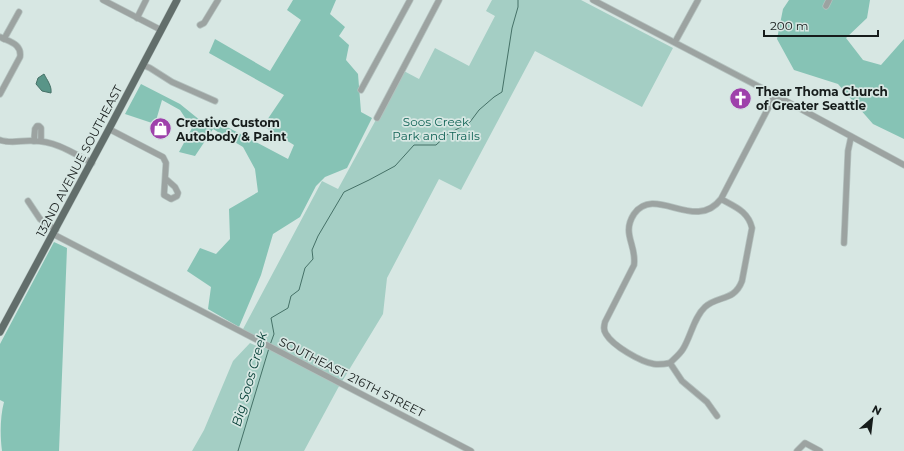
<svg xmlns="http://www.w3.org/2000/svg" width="904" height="451" font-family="Montserrat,sans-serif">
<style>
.green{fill:#a4cec4}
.forest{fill:#86c3b5}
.water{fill:#599588;stroke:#457167}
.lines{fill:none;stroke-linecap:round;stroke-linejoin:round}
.stream{stroke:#457167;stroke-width:1}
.minor-casing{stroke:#b4c2bf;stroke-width:7}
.major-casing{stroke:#b4c2bf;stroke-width:8}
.minor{stroke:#9ca3a1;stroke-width:5.5}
.major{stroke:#626e6b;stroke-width:7}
.labels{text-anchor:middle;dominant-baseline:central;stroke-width:3.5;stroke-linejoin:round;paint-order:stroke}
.poi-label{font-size:12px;font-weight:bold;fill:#161c1b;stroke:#d7e7e3;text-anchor:start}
.park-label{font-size:12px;fill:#116356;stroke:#d7e7e3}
.street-label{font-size:12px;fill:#161c1b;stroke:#d7e7e3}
.water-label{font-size:13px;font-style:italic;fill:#074037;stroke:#d7e7e3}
</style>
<rect width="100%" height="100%" fill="#d7e7e3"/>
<!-- green -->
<polygon class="green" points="492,0 581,0 673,48 642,107 535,51 461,190 439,179 387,278 383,314 338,388 304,451 192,451 204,430 233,361 250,343 263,349 266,340 259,336 258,339 242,331 322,181 338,189 378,116 402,70 419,79 435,48 469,66 495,16 486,11"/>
<!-- forest -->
<g class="forest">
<polygon points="293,0 336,0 330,14 345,27 339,36 349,45 346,60 358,74 361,112 372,118 347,168 325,177 316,186 300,217 273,234 261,275 239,327 208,309 211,287 187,271 200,248 216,254 230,239 229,209 258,192 255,169 243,147 213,129 195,156 179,152 192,128 180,110 162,100 155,124 125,114 141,84 180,104 201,121 212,119 288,159 294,145 263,126 284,95 209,53 215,39 270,71 301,20 287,10"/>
<polygon points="789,0 870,0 867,18 846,38 863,60 881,65 904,39 904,139 873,124 838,84 794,70 777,39 783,9"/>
<path d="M54,242L67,248L59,451H2C0,436 0,417 4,402L0,400V344Z"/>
</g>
<!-- water -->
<path class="water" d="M44,74C47,80 52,86 51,93L42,91L36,84L38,78Z"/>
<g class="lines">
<!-- stream -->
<g class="stream">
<polyline points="270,345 274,334 271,318 288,308 291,296 299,290 305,268 313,259 312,250 318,236 344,192 369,180 395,166 414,145 436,145 448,134 470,122 479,110 494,97 502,92 512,28 518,7 518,0"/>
<polyline points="238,451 269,348"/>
</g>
<defs>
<g id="minor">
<polyline points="103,0 161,30"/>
<polyline points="593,0 775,95 904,165"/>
<polyline points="826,6 829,0"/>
<polyline points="137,18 146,0"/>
<polyline points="200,25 204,23 218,0"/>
<path d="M0,37C10,42 22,44 20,57L0,94"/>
<polyline points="4,39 19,12"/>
<polyline points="675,42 698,0"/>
<polyline points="143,65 150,68 172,82 215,101"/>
<polyline points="361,90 410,0"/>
<polyline points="377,118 439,0"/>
<polyline points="109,129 163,157 166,163 164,195 171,199 177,196 178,193 175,187 166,179"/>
<path d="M0,140C11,144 22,140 34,141C56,141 73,153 92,163"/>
<polyline points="34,141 35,129 37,126 39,126 41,128 41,141"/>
<path d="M721,199C735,207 748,211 752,228L742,281C734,302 718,295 705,307C694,317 691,336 683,349C680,354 675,358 670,363C665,364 660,365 654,364C641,362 613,346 606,334C603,330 604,326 605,322L634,265C637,245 621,234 634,214C655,184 695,233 721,199L775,95"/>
<polyline points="28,201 40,219 56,230"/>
<polyline points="53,234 471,451"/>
<polyline points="844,243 848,151 851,137"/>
<polyline points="670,363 682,381 707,402 717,416"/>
<polyline points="797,451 805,443 820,451"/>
</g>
<polyline id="major" points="0,332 109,129 177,0"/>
</defs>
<!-- minor casing -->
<use href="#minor" class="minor-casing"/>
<!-- major casing -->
<use href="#major" class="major-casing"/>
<!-- minor -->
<use href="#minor" class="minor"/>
<!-- major -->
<use href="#major" class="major"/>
</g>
<!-- icons -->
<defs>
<symbol id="church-disc" viewBox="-11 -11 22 22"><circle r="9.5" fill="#9e41ab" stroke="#d7e7e3"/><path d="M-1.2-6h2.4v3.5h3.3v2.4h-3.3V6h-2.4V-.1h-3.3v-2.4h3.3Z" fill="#fff"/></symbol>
<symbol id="shop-disc" viewBox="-11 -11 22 22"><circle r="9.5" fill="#9e41ab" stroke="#d7e7e3"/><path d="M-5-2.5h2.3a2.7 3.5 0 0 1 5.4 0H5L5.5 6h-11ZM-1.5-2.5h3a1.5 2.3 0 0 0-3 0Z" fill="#fff"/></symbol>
</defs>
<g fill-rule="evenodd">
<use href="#church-disc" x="728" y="86" width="25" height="25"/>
<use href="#shop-disc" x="148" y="116" width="25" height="25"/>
</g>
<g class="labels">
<!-- poi labels -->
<g class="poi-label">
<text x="756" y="91">Thear Thoma Church<tspan x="756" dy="14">of Greater Seattle</tspan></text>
<text x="176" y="122">Creative Custom<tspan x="176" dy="14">Autobody &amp; Paint</tspan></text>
</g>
<!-- park labels -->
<g class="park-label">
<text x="436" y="121">Soos Creek<tspan x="436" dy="14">Park and Trails</tspan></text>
</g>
<!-- street labels -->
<g class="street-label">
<text transform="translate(79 161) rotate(-62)">132ND AVENUE SOUTHEAST</text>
<text transform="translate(352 377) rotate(27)">SOUTHEAST 216TH STREET</text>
</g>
<!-- water labels -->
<g class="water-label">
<text transform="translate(249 379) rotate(-74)">Big Soos Creek</text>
</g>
</g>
<!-- north arrow -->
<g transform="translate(872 419) rotate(28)" stroke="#d7e7e3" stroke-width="3" paint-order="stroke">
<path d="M0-3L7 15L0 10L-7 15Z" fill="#161c1b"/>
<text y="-6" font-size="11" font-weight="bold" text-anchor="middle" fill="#161c1b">N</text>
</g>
<!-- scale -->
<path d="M764 30v6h114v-6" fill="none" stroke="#161c1b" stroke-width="2"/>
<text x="770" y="30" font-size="12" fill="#161c1b" stroke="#d7e7e3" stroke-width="3" paint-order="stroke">200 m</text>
</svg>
